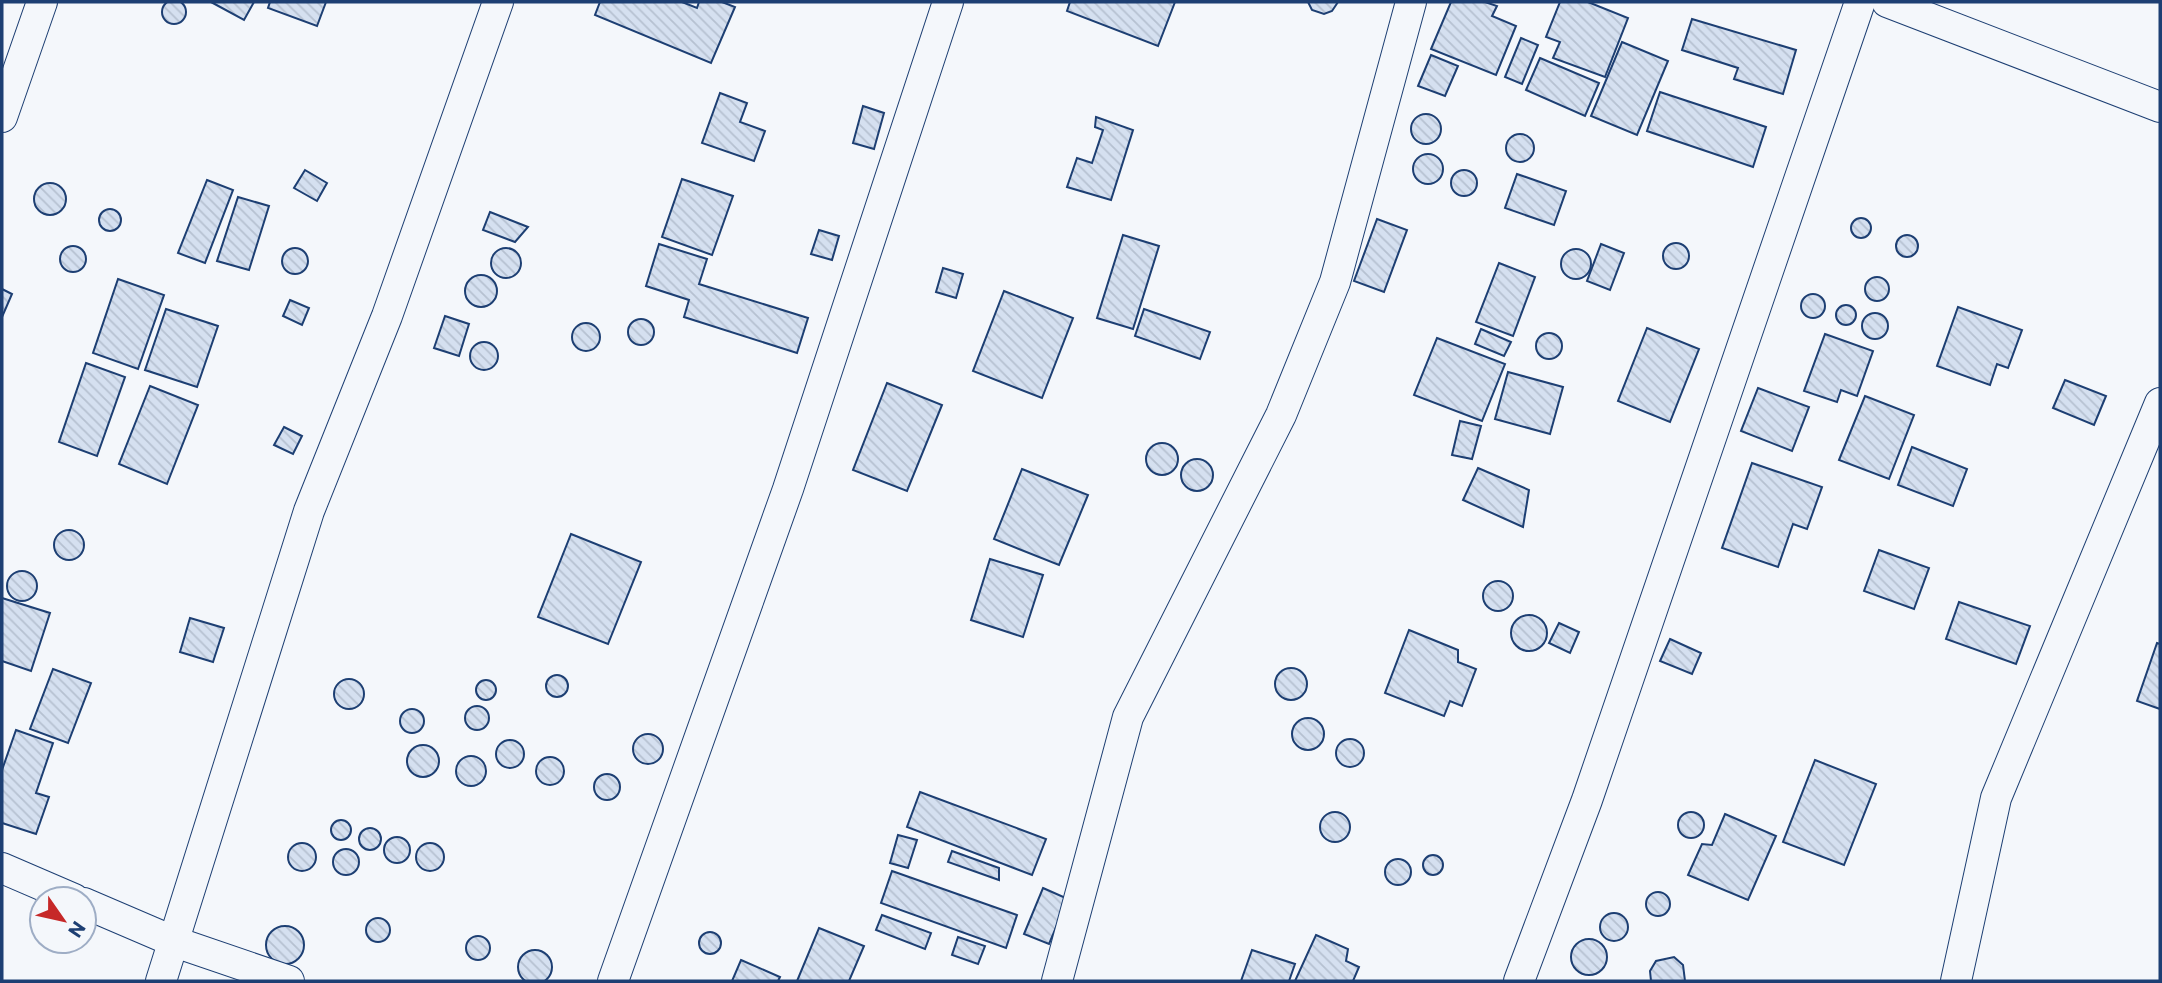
<svg xmlns="http://www.w3.org/2000/svg" width="2162" height="983" font-family="Commissioner,sans-serif">
<style>
.building{fill:url(#building-back-hatch);stroke:#1d3f73;stroke-width:2}
.lines{fill:none;stroke-linecap:round;stroke-linejoin:round}
.minor-casing{stroke:#1d3f73;stroke-width:32}
.minor{stroke:#f4f7fb;stroke-width:30}
</style>
<defs>
<pattern id="building-back-hatch" width="6" height="6" patternUnits="userSpaceOnUse" patternTransform="scale(1.75)"><rect width="6" height="6" fill="#d5e0f0"/><path d="M-1 5l2 2M0 0l6 6M5-1l2 2" fill="none" stroke="#b6c1d1"/></pattern>
</defs>
<rect width="100%" height="100%" fill="#f4f7fb"/>
<!-- building -->
<g class="building">
<circle cx="174" cy="12" r="12"/>
<polygon points="211,2 254,2 244,20"/>
<polygon points="270,2 326,2 317,26 268,8"/>
<polygon points="600,2 682,2 697,8 699,2 722,2 735,7 711,63 595,15"/>
<polygon points="1070,2 1175,2 1158,46 1067,11"/>
<polygon points="1308,2 1338,2 1332,11 1324,14 1312,10"/>
<polygon points="1451,2 1485,2 1497,6 1492,16 1516,26 1496,75 1431,49"/>
<polygon points="1560,2 1588,2 1628,18 1605,77 1553,58 1560,42 1546,37"/>
<polygon points="1692,19 1796,50 1783,94 1734,79 1738,68 1682,50"/>
<polygon points="1521,38 1538,45 1522,84 1505,77"/>
<polygon points="1622,42 1668,61 1637,135 1591,116"/>
<polygon points="1431,55 1458,66 1445,96 1418,86"/>
<polygon points="1540,58 1599,83 1585,116 1526,90"/>
<polygon points="1660,92 1766,127 1753,167 1647,131"/>
<polygon points="720,93 747,103 740,122 765,131 754,161 702,143"/>
<polygon points="863,106 884,113 874,149 853,143"/>
<circle cx="1426" cy="129" r="15"/>
<polygon points="1096,117 1133,130 1111,200 1067,187 1077,158 1092,163 1103,130 1095,127"/>
<circle cx="1520" cy="148" r="14"/>
<circle cx="1428" cy="169" r="15"/>
<circle cx="1464" cy="183" r="13"/>
<polygon points="305,170 327,183 317,201 294,188"/>
<polygon points="1517,174 1566,191 1554,225 1505,208"/>
<polygon points="682,179 733,196 712,255 662,237"/>
<polygon points="207,180 233,190 205,263 178,253"/>
<circle cx="50" cy="199" r="16"/>
<polygon points="238,197 269,206 249,270 217,261"/>
<circle cx="110" cy="220" r="11"/>
<polygon points="490,212 528,227 515,242 483,230"/>
<circle cx="1861" cy="228" r="10"/>
<polygon points="1377,219 1407,230 1384,292 1354,281"/>
<polygon points="819,230 839,236 832,260 811,254"/>
<polygon points="1123,235 1159,246 1133,329 1097,318"/>
<circle cx="1907" cy="246" r="11"/>
<circle cx="1676" cy="256" r="13"/>
<polygon points="659,244 707,259 699,284 808,318 797,353 684,317 689,300 646,286"/>
<polygon points="1601,244 1624,253 1610,290 1587,281"/>
<circle cx="73" cy="259" r="13"/>
<circle cx="295" cy="261" r="13"/>
<circle cx="506" cy="263" r="15"/>
<circle cx="1576" cy="264" r="15"/>
<polygon points="1499,263 1535,277 1513,336 1476,322"/>
<polygon points="943,268 963,274 956,298 936,292"/>
<circle cx="481" cy="291" r="16"/>
<circle cx="1877" cy="289" r="12"/>
<polygon points="118,279 164,295 138,369 93,353"/>
<polygon points="2,289 12,294 2,317"/>
<polygon points="1004,291 1073,318 1042,398 973,371"/>
<circle cx="1813" cy="306" r="12"/>
<polygon points="290,300 309,308 302,325 283,316"/>
<circle cx="1846" cy="315" r="10"/>
<polygon points="1958,307 2022,330 2008,368 1997,364 1990,385 1937,366"/>
<polygon points="166,309 218,326 197,387 145,370"/>
<polygon points="1144,309 1210,332 1200,359 1135,336"/>
<circle cx="1875" cy="326" r="13"/>
<polygon points="445,316 469,324 459,356 434,348"/>
<circle cx="641" cy="332" r="13"/>
<circle cx="586" cy="337" r="14"/>
<polygon points="1647,328 1699,349 1670,422 1618,401"/>
<polygon points="1481,329 1511,342 1504,356 1475,344"/>
<circle cx="1549" cy="346" r="13"/>
<polygon points="1825,334 1873,351 1857,396 1841,390 1837,402 1804,391"/>
<polygon points="1437,338 1505,364 1482,421 1414,395"/>
<circle cx="484" cy="356" r="14"/>
<polygon points="86,363 125,377 97,456 59,442"/>
<polygon points="1508,372 1563,387 1550,434 1495,419"/>
<polygon points="2065,380 2106,396 2094,425 2053,408"/>
<polygon points="887,383 942,405 907,491 853,470"/>
<polygon points="150,386 198,405 167,484 119,464"/>
<polygon points="1758,388 1809,407 1792,451 1741,431"/>
<polygon points="1865,396 1914,415 1889,479 1839,460"/>
<polygon points="1460,421 1481,426 1472,459 1452,455"/>
<polygon points="284,427 302,436 293,454 274,445"/>
<circle cx="1162" cy="459" r="16"/>
<polygon points="1912,447 1967,469 1953,506 1898,485"/>
<circle cx="1197" cy="475" r="16"/>
<polygon points="1752,463 1822,487 1807,529 1793,524 1778,567 1722,548"/>
<polygon points="1478,468 1529,490 1523,527 1463,500"/>
<polygon points="1022,469 1088,495 1059,565 994,539"/>
<circle cx="69" cy="545" r="15"/>
<polygon points="571,534 641,562 608,644 538,617"/>
<polygon points="1879,550 1929,568 1914,609 1864,591"/>
<polygon points="990,559 1043,575 1023,637 971,620"/>
<circle cx="22" cy="586" r="15"/>
<circle cx="1498" cy="596" r="15"/>
<polygon points="2,598 50,613 31,671 2,661"/>
<polygon points="1959,602 2030,626 2016,664 1946,639"/>
<circle cx="1529" cy="633" r="18"/>
<polygon points="190,618 224,628 213,662 180,652"/>
<polygon points="1559,623 1579,632 1570,653 1549,643"/>
<polygon points="1409,630 1458,650 1458,662 1476,669 1462,706 1450,701 1444,716 1385,693"/>
<polygon points="1670,639 1701,653 1692,674 1660,661"/>
<polygon points="2157,643 2160,644 2160,709 2137,701"/>
<circle cx="1291" cy="684" r="16"/>
<polygon points="53,669 91,683 68,743 30,729"/>
<circle cx="557" cy="686" r="11"/>
<circle cx="349" cy="694" r="15"/>
<circle cx="486" cy="690" r="10"/>
<circle cx="477" cy="718" r="12"/>
<circle cx="412" cy="721" r="12"/>
<circle cx="1308" cy="734" r="16"/>
<polygon points="16,730 53,743 36,793 49,797 36,834 2,823 2,770"/>
<circle cx="648" cy="749" r="15"/>
<circle cx="1350" cy="753" r="14"/>
<circle cx="510" cy="754" r="14"/>
<circle cx="423" cy="761" r="16"/>
<circle cx="471" cy="771" r="15"/>
<circle cx="550" cy="771" r="14"/>
<polygon points="1815,760 1876,784 1844,865 1783,842"/>
<circle cx="607" cy="787" r="13"/>
<polygon points="920,792 1046,839 1032,875 907,827"/>
<circle cx="1335" cy="827" r="15"/>
<circle cx="1691" cy="825" r="13"/>
<polygon points="1725,814 1776,836 1748,900 1688,875 1702,844 1712,845"/>
<circle cx="341" cy="830" r="10"/>
<circle cx="370" cy="839" r="11"/>
<polygon points="898,835 917,840 908,868 890,863"/>
<circle cx="397" cy="850" r="13"/>
<circle cx="430" cy="857" r="14"/>
<circle cx="302" cy="857" r="14"/>
<circle cx="346" cy="862" r="13"/>
<polygon points="952,851 999,868 999,880 948,862"/>
<circle cx="1433" cy="865" r="10"/>
<circle cx="1398" cy="872" r="13"/>
<polygon points="892,871 1017,915 1006,948 881,903"/>
<polygon points="1043,888 1068,899 1049,944 1024,934"/>
<circle cx="1658" cy="904" r="12"/>
<circle cx="1614" cy="927" r="14"/>
<polygon points="882,915 931,933 925,949 876,930"/>
<circle cx="378" cy="930" r="12"/>
<circle cx="285" cy="945" r="19"/>
<polygon points="819,928 864,946 849,981 797,981"/>
<circle cx="710" cy="943" r="11"/>
<polygon points="1316,935 1348,949 1346,961 1359,967 1353,981 1295,981"/>
<circle cx="478" cy="948" r="12"/>
<polygon points="958,937 985,946 978,964 952,955"/>
<circle cx="1589" cy="957" r="18"/>
<circle cx="535" cy="967" r="17"/>
<polygon points="1252,950 1295,964 1289,981 1241,981"/>
<polygon points="1674,957 1683,965 1685,981 1651,981 1650,971 1656,961"/>
<polygon points="741,960 780,977 778,981 732,981"/>
</g>
<g class="lines">
<defs>
<g id="minor">
<polyline points="1887,2 2160,107"/>
<polyline points="2,117 42,2"/>
<polyline points="2,868 74,899"/>
<polyline points="84,903 175,942 289,981"/>
<polyline points="161,981 309,511 387,316 498,2"/>
<polyline points="613,981 788,489 948,2"/>
<polyline points="1057,981 1128,717 1281,415 1335,282 1411,2"/>
<polyline points="1519,981 1587,800 1860,2"/>
<polyline points="1956,981 1996,798 2160,403"/>
</g>
</defs>
<!-- minor casing -->
<use href="#minor" class="minor-casing"/>
<!-- minor -->
<use href="#minor" class="minor"/>
</g>
<!-- border -->
<rect width="2162" height="983" fill="none" stroke="#1d3f73" stroke-width="7"/>
<!-- north arrow -->
<g transform="translate(63 920) rotate(124)"><circle r="33" fill="#f4f7fb" stroke="#9eadc5" stroke-width="2"/>
<path d="M0-5L12 26L0 18L-12 26Z" fill="#c62828"/>
<text y="-10" font-size="19" font-weight="bold" text-anchor="middle" fill="#1d3f73">N</text>
</g>
</svg>
